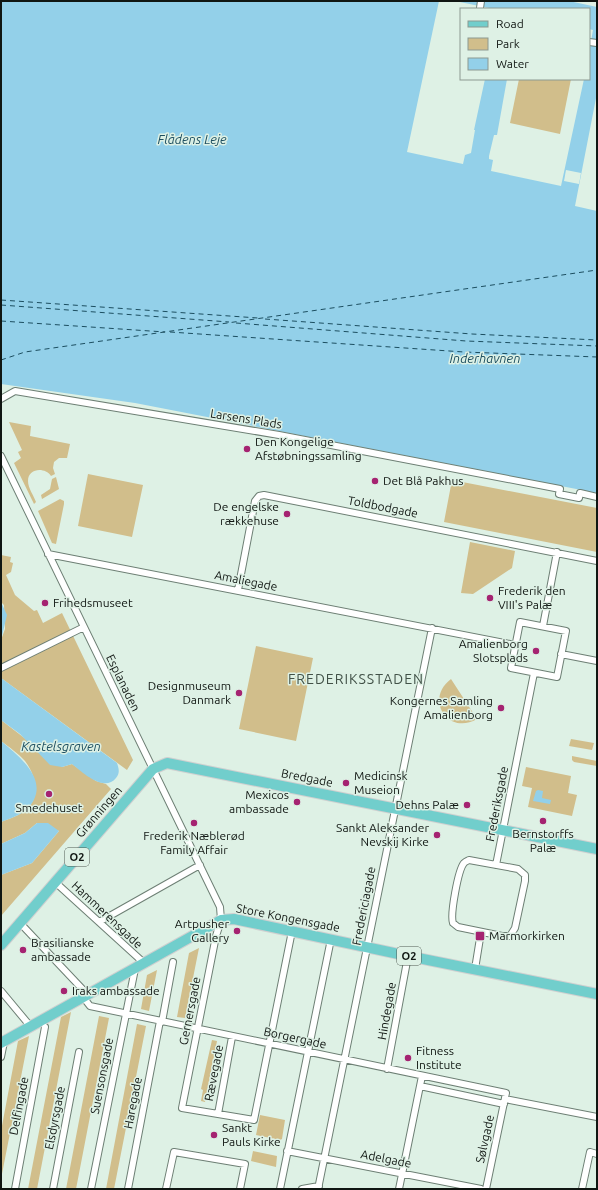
<svg xmlns="http://www.w3.org/2000/svg" width="598" height="1190" font-family="Ubuntu,sans-serif">
<rect width="100%" height="100%" fill="#def1e5"/>
<path fill="#d1be8b" d="M519 79H571L560 134 510 123Z
M9 422 31 426 30 436 70 444 67 458H59L54 462 53 468 55 474 51 476C45 467 28 468 28 481 28 488 34 496 36 502L34 504 14 463 21 458 18 452 22 450Z
M88 474 143 485 132 537 78 526Z
M56 477 59 489 42 499 41 495 50 489 52 479Z
M452 480 597 508V552L444 522Z
M60 499 64 501V504L56 544 52 543 38 511Z
M470 542 515 551 512 568 473 594 461 593Z
M1 555 11 557 10 562 13 563 11 572 6 575 15 595 34 611 37 610 43 623 62 613 133 760 127 770 1 678V640L5 629 4 605 1 602Z
M256 646 313 658 296 741 239 729Z
M451 679 477 719C448 736 424 699 451 679Z
M1 720 62 767 72 764 96 781 106 784 111 789 1 916V875L32 863 59 831 37 823 25 833 1 844V822C9 819 20 815 26 810 41 796 36 776 25 761 19 754 9 747 1 741Z
M571 739 594 743 592 750 569 746Z
M572 756 597 761V766L574 762 572 760Z
M526 767 571 776 568 793 577 795 572 816 528 807 532 788 522 786Z
M199 948 185 1018 177 1017 189 953Z
M157 970 149 1011 141 1009 147 975Z
M71 1012 37 1189H28L61 1017Z
M99 1016 109 1018 76 1189H66Z
M137 1024 146 1026 114 1189H106Z
M29 1036 1 1179V1131L18 1041Z
M212 1040 217 1041 205 1102 201 1101 203 1090 201 1089Z
M260 1115 285 1120 282 1139 280 1140 256 1135Z
M253 1151 277 1156 276 1167 251 1161Z"/>
<path fill="#93d0e9" d="M8 1H439L407 152 463 164 465 155 471 153 475 130H474L485 79H507L497 135H494L489 156V159L493 160 491 171 561 186 584 79H589V53L593 30 589 29V9H494L455 1H569L597 7V93L575 206 597 211V493L135 403 1 384V2Z
M1 602 7 615 1 640Z
M1 678 117 763C119 769 120 773 116 778 104 793 82 772 72 764L62 767 50 765 20 734 1 720Z
M1 741C20 757 54 783 26 810 20 815 9 819 1 822Z
M538 790 543 791 542 798 551 800 550 804 533 801 536 791Z
M37 823H48L59 831 32 863 1 875V844L25 833Z"/>
<path fill="#def1e5" d="M566 170 581 173 579 184 564 181Z"/>
<g fill="none" stroke-linecap="round" stroke-linejoin="round">
<path stroke="#1c4e60" stroke-width="1" stroke-dasharray="5 4" stroke-linecap="butt" d="M1 300 258 318
M1 305 229 322
M265 319 472 334 597 340
M1 321 165 332
M236 323 466 341 597 346
M170 332 464 352 597 357
M1 360 25 352 597 270"/>
<g stroke="#6d7f74" stroke-width="8">
<path id="street" d="M480 8 481 1
M589 42 597 43
M1 399 15 391 279 435 560 489 559 494 579 498 580 493 597 497
M1 456 220 907 221 920 216 936 182 1108 254 1120 292 931
M48 554 515 645
M238 590 255 501 259 496 264 495 597 561
M520 622 566 631 557 677 511 668Z
M543 626 557 552
M561 654 597 661
M1 668 84 627
M469 860 518 869 525 875V881L515 928 510 936H502L458 927 453 923C450 915 458 870 464 863 466 861 467 861 469 860Z
M496 865 534 673
M55 882 144 963
M99 922 200 865
M20 923 88 995
M475 969 481 932
M1 991 31 1027
M83 997 90 1006 506 1093 486 1189
M162 1022 173 962
M1 1057 4 1042
M387 1069 408 956
M420 1086 504 1104
M505 1099 597 1117
M218 1114 232 1037
M287 1151 481 1189
M15 1189 45 1027
M53 1189 79 1052
M91 1189 135 969
M128 1189 160 1021
M166 1189 174 1152 245 1164 240 1189
M280 1189 331 939
M302 1189 319 1186
M318 1189 432 628
M399 1189 422 1076
M582 1189 590 1152 597 1154"/>
</g>
<g stroke="#cfd0d0" stroke-width="12">
<path id="primary" d="M1 945 153 769 167 763 597 849
M1 1043 221 920 234 919 408 956 597 994"/>
</g>
<use href="#street" stroke="#fff" stroke-width="6"/>
<use href="#primary" stroke="#71cecc" stroke-width="10"/>
</g>
<g fill="#a52371" stroke="#def1e5" stroke-width="1.5">
<circle cx="247" cy="449" r="4"/>
<circle cx="375" cy="481" r="4"/>
<circle cx="287" cy="514" r="4"/>
<circle cx="490" cy="598" r="4"/>
<circle cx="45" cy="603" r="4"/>
<circle cx="536" cy="651" r="4"/>
<circle cx="239" cy="693" r="4"/>
<circle cx="501" cy="708" r="4"/>
<circle cx="346" cy="783" r="4"/>
<circle cx="49" cy="794" r="4"/>
<circle cx="297" cy="802" r="4"/>
<circle cx="467" cy="805" r="4"/>
<circle cx="543" cy="821" r="4"/>
<circle cx="194" cy="823" r="4"/>
<circle cx="437" cy="835" r="4"/>
<circle cx="237" cy="931" r="4"/>
<rect x="475" y="931" width="10" height="10" rx="2"/>
<circle cx="23" cy="950" r="4"/>
<circle cx="64" cy="991" r="4"/>
<circle cx="408" cy="1058" r="4"/>
<circle cx="214" cy="1135" r="4"/>
</g>
<g text-anchor="middle" stroke-width="3" stroke-linejoin="round" paint-order="stroke">
<g fill="#def1e5" stroke="#4e5851" stroke-width="1">
<rect x="65" y="848" width="24" height="18" rx="3"/>
<rect x="397" y="947" width="24" height="18" rx="3"/>
</g>
<g font-size="11" font-weight="bold" fill="#101612">
<text x="77" y="861">O2</text>
<text x="409" y="960">O2</text>
</g>
<g font-size="12" fill="#101612" stroke="#def1e5">
<text transform="translate(246 419) rotate(9)" y="4">Larsens Plads</text>
<text transform="translate(383 507) rotate(11)" y="4">Toldbodgade</text>
<text transform="translate(246 581) rotate(11)" y="4">Amaliegade</text>
<text transform="translate(123 683) rotate(64)" y="4">Esplanaden</text>
<text transform="translate(307 778) rotate(11)" y="4">Bredgade</text>
<text transform="translate(497 804) rotate(-79)" y="4">Frederiksgade</text>
<text transform="translate(99 812) rotate(-49)" y="4">Grønningen</text>
<text transform="translate(364 906) rotate(-79)" y="4">Fredericiagade</text>
<text transform="translate(107 915) rotate(43)" y="4">Hammerensgade</text>
<text transform="translate(288 918) rotate(11)" y="4">Store Kongensgade</text>
<text transform="translate(190 1011) rotate(-79)" y="4">Gernersgade</text>
<text transform="translate(387 1011) rotate(-80)" y="4">Hindegade</text>
<text transform="translate(295 1038) rotate(12)" y="4">Borgergade</text>
<text transform="translate(214 1073) rotate(-79)" y="4">Rævegade</text>
<text transform="translate(102 1076) rotate(-79)" y="4">Suensonsgade</text>
<text transform="translate(133 1103) rotate(-79)" y="4">Haregade</text>
<text transform="translate(19 1106) rotate(-79)" y="4">Delfingade</text>
<text transform="translate(55 1118) rotate(-79)" y="4">Elsdyrsgade</text>
<text transform="translate(485 1139) rotate(-78)" y="4">Sølvgade</text>
<text transform="translate(386 1159) rotate(11)" y="4">Adelgade</text>
</g>
<g font-size="12" fill="#101612" stroke="#def1e5" text-anchor="start">
<text x="255" y="446">Den Kongelige<tspan x="255" dy="14">Afstøbningssamling</tspan></text>
<text x="383" y="485">Det Blå Pakhus</text>
<text x="279" y="511" text-anchor="end">De engelske<tspan x="279" dy="14">rækkehuse</tspan></text>
<text x="498" y="595">Frederik den<tspan x="498" dy="14">VIII's Palæ</tspan></text>
<text x="53" y="607">Frihedsmuseet</text>
<text x="528" y="648" text-anchor="end">Amalienborg<tspan x="528" dy="14">Slotsplads</tspan></text>
<text x="231" y="690" text-anchor="end">Designmuseum<tspan x="231" dy="14">Danmark</tspan></text>
<text x="493" y="705" text-anchor="end">Kongernes Samling<tspan x="493" dy="14">Amalienborg</tspan></text>
<text x="354" y="780">Medicinsk<tspan x="354" dy="14">Museion</tspan></text>
<text x="289" y="799" text-anchor="end">Mexicos<tspan x="289" dy="14">ambassade</tspan></text>
<text x="459" y="809" text-anchor="end">Dehns Palæ</text>
<text x="49" y="812" text-anchor="middle">Smedehuset</text>
<text x="429" y="832" text-anchor="end">Sankt Aleksander<tspan x="429" dy="14">Nevskij Kirke</tspan></text>
<text x="543" y="838" text-anchor="middle">Bernstorffs<tspan x="543" dy="14">Palæ</tspan></text>
<text x="194" y="840" text-anchor="middle">Frederik Næblerød<tspan x="194" dy="14">Family Affair</tspan></text>
<text x="229" y="928" text-anchor="end">Artpusher<tspan x="229" dy="14">Gallery</tspan></text>
<text x="489" y="940">Marmorkirken</text>
<text x="31" y="947">Brasilianske<tspan x="31" dy="14">ambassade</tspan></text>
<text x="72" y="995">Iraks ambassade</text>
<text x="416" y="1055">Fitness<tspan x="416" dy="14">Institute</tspan></text>
<text x="222" y="1132">Sankt<tspan x="222" dy="14">Pauls Kirke</tspan></text>
</g>
<g font-size="13" font-style="italic" fill="#1c4e60" stroke="#def1e5">
<text x="192" y="144">Flådens Leje</text>
<text x="485" y="363">Inderhavnen</text>
<text x="61" y="751">Kastelsgraven</text>
</g>
<g font-size="14" letter-spacing="1" fill="#415147" stroke="#def1e5">
<text x="356" y="684">FREDERIKSSTADEN</text>
</g>
</g>
<rect width="598" height="1190" fill="none" stroke="#101612" stroke-width="4"/>
<rect x="460" y="8" width="130" height="72" fill="#def1e5" stroke="#8c9991"/>
<rect x="468" y="21" width="20" height="6" fill="#71cecc" stroke="#8c9991"/>
<text x="496" y="28" font-size="12" fill="#101612">Road</text>
<rect x="468" y="38" width="20" height="12" fill="#d1be8b" stroke="#8c9991"/>
<text x="496" y="48" font-size="12" fill="#101612">Park</text>
<rect x="468" y="58" width="20" height="12" fill="#93d0e9" stroke="#8c9991"/>
<text x="496" y="68" font-size="12" fill="#101612">Water</text>
</svg>
